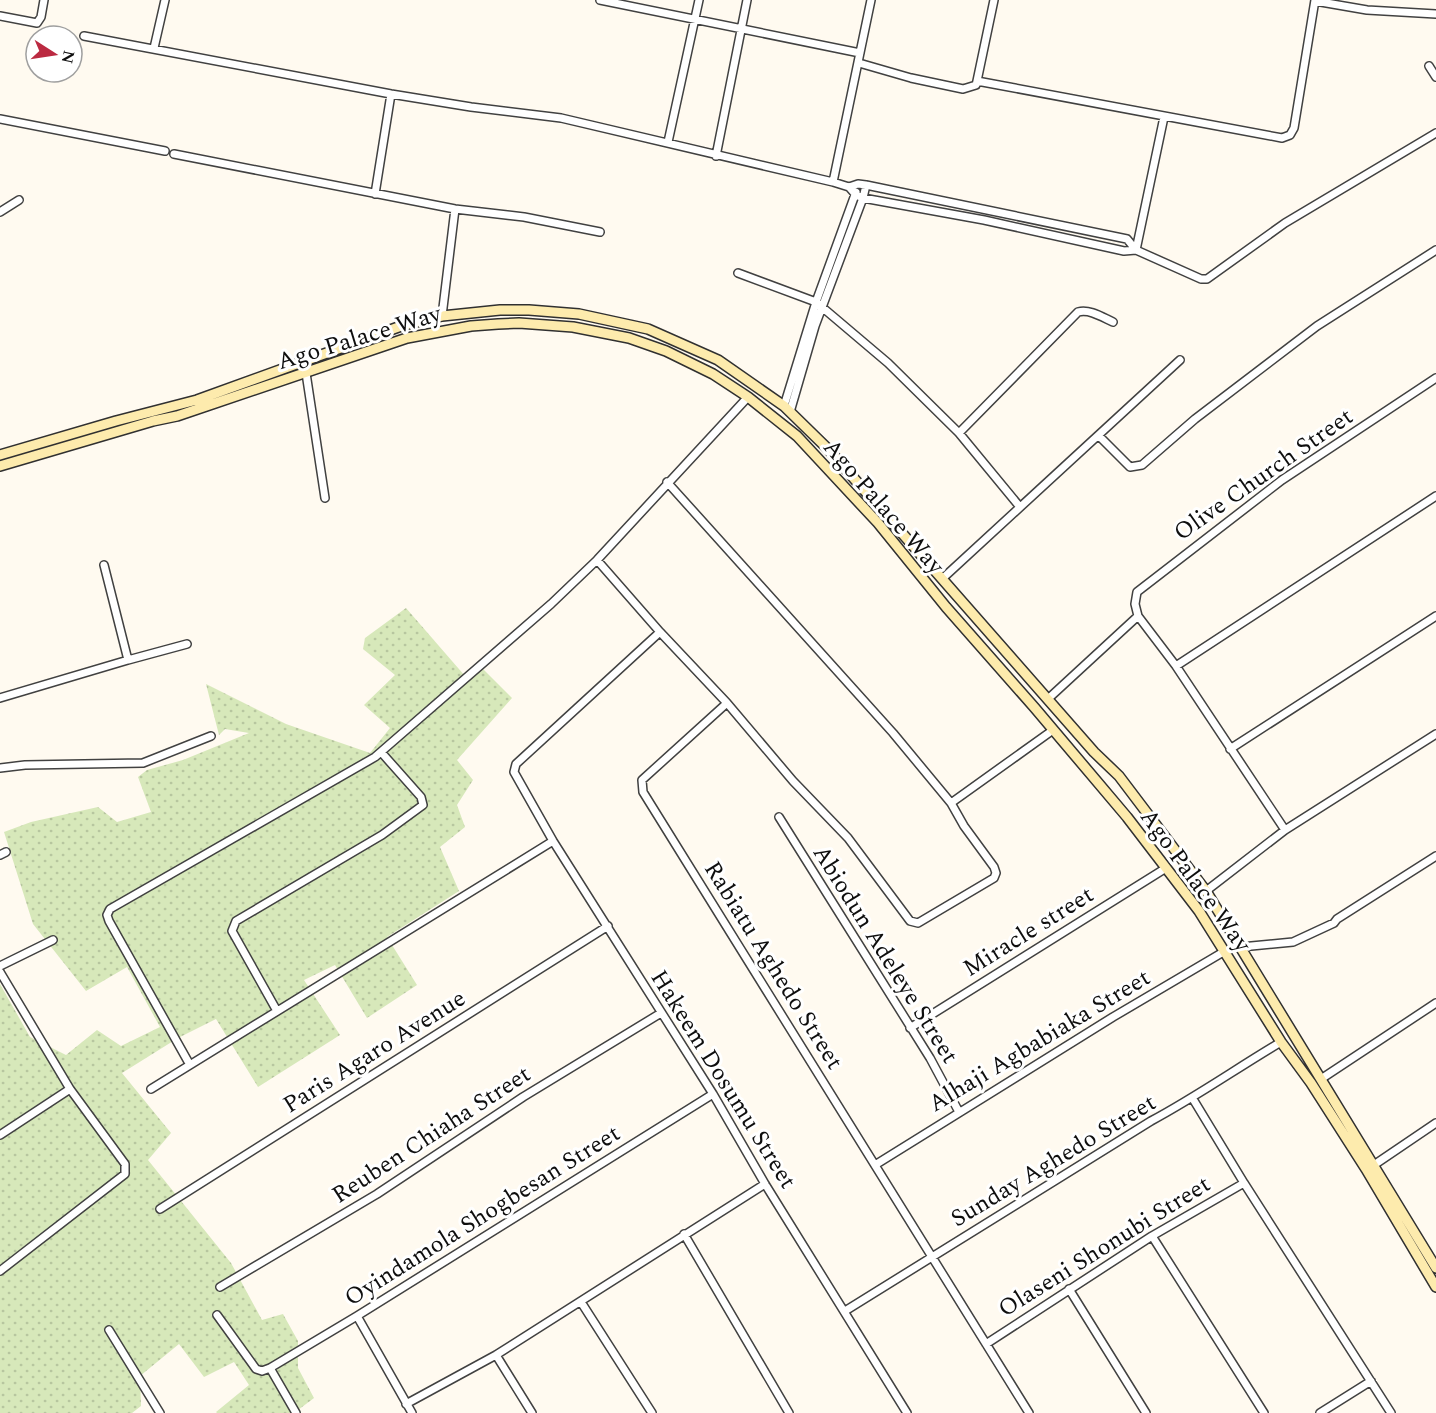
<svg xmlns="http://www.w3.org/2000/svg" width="1436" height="1413" font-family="Spectral,serif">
<defs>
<pattern id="green-dots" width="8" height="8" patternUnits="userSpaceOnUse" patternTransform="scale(1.5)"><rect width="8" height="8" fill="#d7e8ba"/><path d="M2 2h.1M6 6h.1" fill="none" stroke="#b7c69f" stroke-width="1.8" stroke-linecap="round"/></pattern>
</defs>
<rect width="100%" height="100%" fill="#fffaf0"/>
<path fill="url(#green-dots)" d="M406 608 465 676 482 668 512 698 457 760 473 780 457 805 465 827 440 847 459 891 387 937 417 985 367 1018 335 965 304 980 340 1035 258 1087 216 1019 178 1038 122 1073 171 1133 148 1160 231 1263 262 1320 283 1314 298 1341V1368L314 1398 294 1413H217L216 1412 249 1385 234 1362 204 1377 179 1344 140 1376 141 1406 132 1413H0V984L30 1037 66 1055 97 1030 121 1046 160 1027 127 967 86 991 33 924 4 832 31 822 98 807 117 822 151 812 138 777 147 770 183 760 249 733 225 729 219 735 206 684 286 724 370 753 390 728 364 705 395 675 363 649 365 638Z"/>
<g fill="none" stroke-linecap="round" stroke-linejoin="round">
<g stroke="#414141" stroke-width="10">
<path id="street" d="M600 0 860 53
M871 0 833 182 849 187 856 195 863 198 984 220 1124 251 1136 250
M1315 1 1367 10 1436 14
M0 16 37 23 41 17 44 0
M84 36 391 94 471 107 561 118 833 182
M154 48 165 0
M859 63 911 78 963 89 976 85 977 81 1282 138 1290 135 1294 128 1315 0
M1429 66 1436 77
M977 81 994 0
M0 119 165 151
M668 142 699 0
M174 154 455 209 524 217 600 232
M716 156 747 0
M849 187 858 184 866 185 1127 239 1136 250 1201 279H1207L1285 223 1436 133
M375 194 391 94
M0 212 19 200
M1136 250 1164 117
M738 273 816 302 888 363 959 433 1020 507
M442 316 455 209
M306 373 325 498
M784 406 816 302 856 192
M790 412 815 326 863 198 866 185
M959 433 1078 312C1090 309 1102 317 1113 322
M1099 436 1130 467 1142 465 1195 419 1317 326 1436 250
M597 560 660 632 727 703 793 781 848 838 910 921 918 923 994 878 996 873 994 867 964 826 951 803 893 733 667 482
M104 565 128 660 187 644
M942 579 1180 360
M660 632 516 764 514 772 553 841 713 1094 765 1184 907 1413
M1176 666 1436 496
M0 698 128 660
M1049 698 1138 616
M727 703 642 780 643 792C772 999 899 1207 1029 1413
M1230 749 1436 616
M0 768 25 765 143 763 211 736
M951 803 1053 730
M779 817 930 1058 959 1112
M1285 830 1176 666 1138 616 1135 604 1137 592 1282 480 1436 378
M0 855 6 852
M1206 891 1285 830 1436 734
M1241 947 1293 942 1334 923 1337 919 1436 856
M0 966 53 940
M0 972 70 1089 125 1164V1174L0 1271
M277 1011 232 931 236 921 382 835 423 805 421 797 381 752
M910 1028 1166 868
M190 1065 109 921 107 915 110 909 375 757 551 604 597 560 748 397
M1321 1079 1436 1003
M151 1089 553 841
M1193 1099 1244 1183 1391 1413
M0 1135 70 1089
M875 1165 1113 1017 1225 951
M1371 1167 1436 1123
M160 1209 608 926
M684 1234 789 1413
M1152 1236 1264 1413
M220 1287 377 1194 523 1097 661 1013
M1069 1289 1146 1413
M581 1302 652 1413
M845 1311 1151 1121C1196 1097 1237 1068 1281 1042
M217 1315 256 1369 262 1371 270 1368 357 1316 713 1094
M357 1316 412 1413
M109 1330 160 1413
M986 1344 1152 1236 1244 1183
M496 1355 532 1413
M270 1368 296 1413
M406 1404 496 1355 765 1184
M1320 1413 1371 1381"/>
</g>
<g stroke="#303030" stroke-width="12">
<path id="secondary" d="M0 455 116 421 197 400 404 325 442 316 500 310H529L579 314 648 329 718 360 784 406 829 450 1094 752 1119 776 1206 891 1436 1268
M0 466 153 421 177 416 407 338 471 326 498 324 519 323 573 327 629 338 666 351 713 374 748 397 797 436 878 523 946 607 1034 707 1127 817 1199 911 1281 1042 1311 1083 1366 1169 1436 1287"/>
</g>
<use href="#street" stroke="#fff" stroke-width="7"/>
<use href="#secondary" stroke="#fdebad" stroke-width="9"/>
</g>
<g text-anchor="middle" stroke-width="6" stroke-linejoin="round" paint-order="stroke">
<g font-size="24" fill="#0e0e0e" stroke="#fff">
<text transform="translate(359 337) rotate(-17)" y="8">Ago Palace Way</text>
<text transform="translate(1263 474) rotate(-35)" y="8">Olive Church Street</text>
<text transform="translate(884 506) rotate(49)" y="8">Ago Palace Way</text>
<text transform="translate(1196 880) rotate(54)" y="8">Ago Palace Way</text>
<text transform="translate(1028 931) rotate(-32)" y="8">Miracle street</text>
<text transform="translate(886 954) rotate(58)" y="8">Abiodun Adeleye Street</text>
<text transform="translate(774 965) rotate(58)" y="8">Rabiatu Aghedo Street</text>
<text transform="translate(1039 1040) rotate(-31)" y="8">Alhaji Agbabiaka Street</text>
<text transform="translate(374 1051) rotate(-32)" y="8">Paris Agaro Avenue</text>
<text transform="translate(724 1079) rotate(58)" y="8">Hakeem Dosumu Street</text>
<text transform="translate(431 1134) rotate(-33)" y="8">Reuben Chiaha Street</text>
<text transform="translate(1053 1160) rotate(-31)" y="8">Sunday Aghedo Street</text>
<text transform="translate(482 1215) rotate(-32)" y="8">Oyindamola Shogbesan Street</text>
<text transform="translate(1104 1246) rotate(-32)" y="8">Olaseni Shonubi Street</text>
</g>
</g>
<g transform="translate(54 54) rotate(102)"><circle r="28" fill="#ffffff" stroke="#9f9f9f" stroke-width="1.5"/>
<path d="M0-4.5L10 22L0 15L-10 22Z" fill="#bb2a41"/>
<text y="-9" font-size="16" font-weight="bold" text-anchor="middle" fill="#0e0e0e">N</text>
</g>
</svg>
